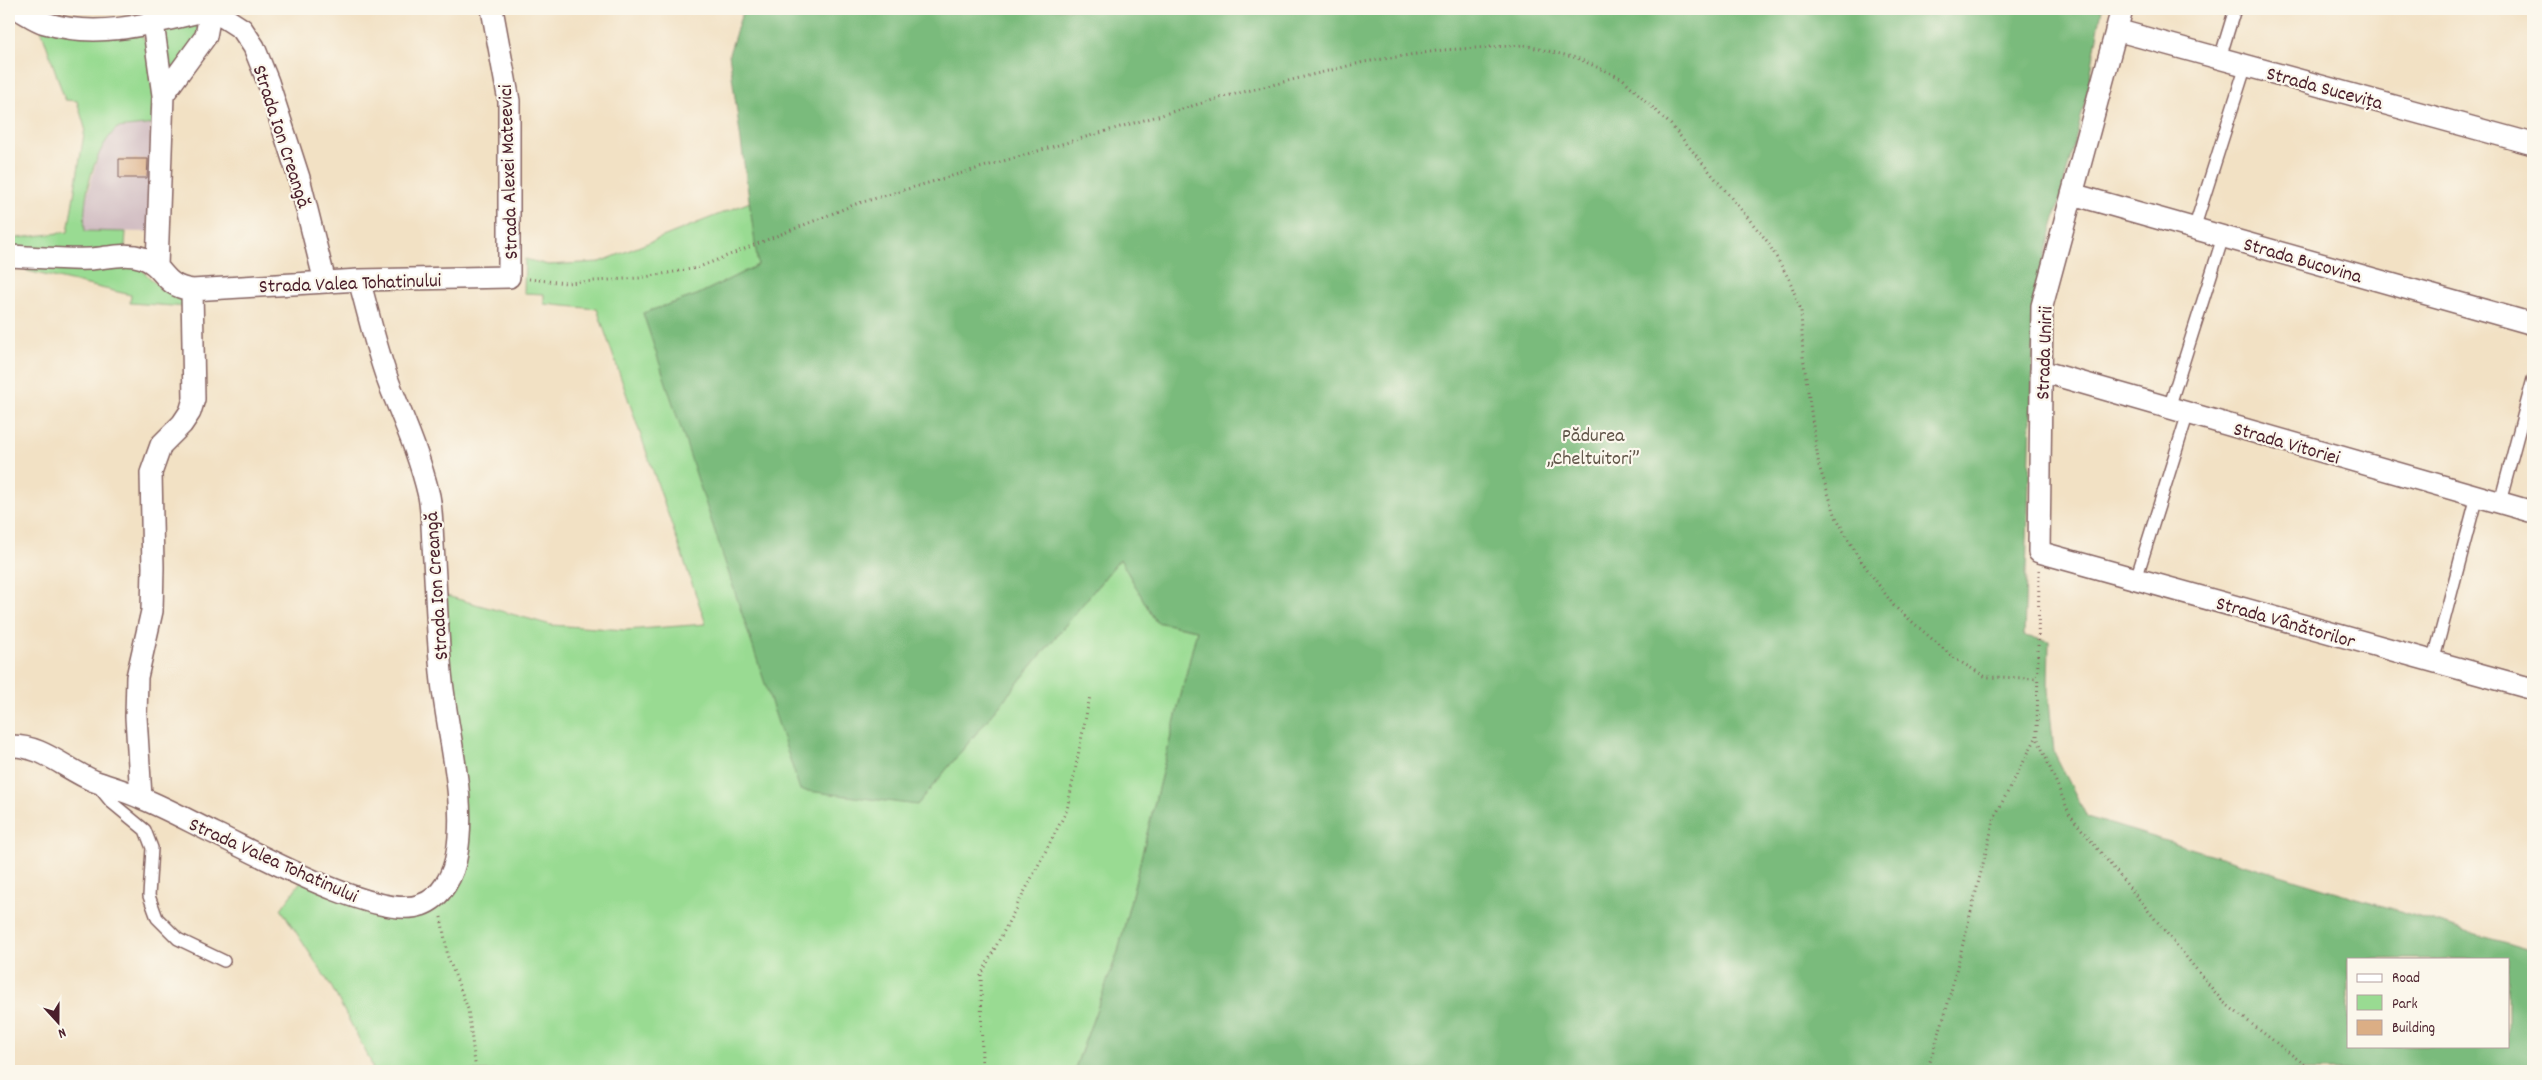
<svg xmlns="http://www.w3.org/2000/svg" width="2542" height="1080" font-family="Dekko,sans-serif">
<rect width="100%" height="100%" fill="#fbf7ec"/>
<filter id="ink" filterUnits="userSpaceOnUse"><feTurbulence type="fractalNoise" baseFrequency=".02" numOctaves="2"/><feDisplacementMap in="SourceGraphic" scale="10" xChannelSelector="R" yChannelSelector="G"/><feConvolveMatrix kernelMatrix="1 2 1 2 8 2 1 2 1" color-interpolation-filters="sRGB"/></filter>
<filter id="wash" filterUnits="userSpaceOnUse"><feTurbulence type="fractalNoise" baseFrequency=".0096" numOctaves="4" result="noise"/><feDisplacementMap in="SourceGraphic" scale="20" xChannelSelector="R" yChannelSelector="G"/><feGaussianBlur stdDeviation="1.12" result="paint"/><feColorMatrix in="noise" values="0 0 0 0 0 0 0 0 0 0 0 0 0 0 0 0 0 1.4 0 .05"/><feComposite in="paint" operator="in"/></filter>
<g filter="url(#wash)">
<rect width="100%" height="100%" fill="#f2e1c4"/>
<path fill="#d2bec3" d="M151 125 149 232 85 231 83 211 99 152 108 137 117 128Z"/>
<path fill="#99db92" stroke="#727d5e" d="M198 22 199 38 167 77 159 29Z
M41 29 139 33C157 48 154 101 155 124L117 128C93 151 82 198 85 231L126 232 125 247 85 254 9 251V239L68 232 85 128 77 101 65 100Z
M750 202 758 265 697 295 643 313 670 392 917 805 1120 559 1156 622 1197 630 1118 952 1074 1071H373L370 1060 331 986 281 909 301 881 392 915 454 885 443 595 551 625 626 630 706 624 597 309 544 304V294L524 293 525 259 548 265 600 262Z
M26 266H138L161 289 185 299 187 307 130 303 131 295 27 271Z"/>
<path fill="#7abb7c" stroke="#626d54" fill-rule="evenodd" d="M746 9H2102L2087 94 2035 295 2024 636 2049 641 2048 690 2054 752 2087 817 2533 951V1071H1074L1118 952 1197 630 1156 622 1120 559 917 805 800 790 643 313 697 295 758 265 729 54 742 13ZM2348 959H2508V1046H2348Z"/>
<g id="blocks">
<path fill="#dbae85" d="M119 159H148L147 178H119Z"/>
</g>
</g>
<g filter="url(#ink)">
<use href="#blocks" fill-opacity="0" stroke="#856361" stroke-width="1"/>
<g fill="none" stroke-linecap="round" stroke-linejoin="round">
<g stroke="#856361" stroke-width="14">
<path id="service" d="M2220 58 2235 9
M2194 229 2246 65
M2169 408 2223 237
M2500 502 2533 379
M2136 579 2188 413
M2433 662 2477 496
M97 785 111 802 145 830 152 848 149 896 157 918 178 939 224 961"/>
</g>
<g stroke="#856361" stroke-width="24">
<path id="minor" d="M18 9C26 13 35 20 45 23 101 40 156 22 211 9
M211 9 242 29 254 47 268 82 299 178 325 282
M2122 9 2042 306 2039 552 2533 689
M153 23 163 95 157 266
M2116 30 2533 144
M163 95 206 36 211 9
M2072 194 2533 324
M9 256C35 257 63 260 90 259 108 258 124 252 143 258 166 267 162 286 192 290L359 280 509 277V101L492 9
M2041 371 2533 512
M9 746C41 744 65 769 94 781 110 787 126 791 141 798 166 808 191 822 216 834 258 854 379 921 421 905 442 898 454 874 457 853 467 794 446 731 441 672 437 630 436 587 433 545 432 529 432 512 429 496 420 457 405 423 390 386 377 353 369 315 359 280
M141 797 136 717 137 677 152 611 153 567 151 473 161 445 182 424 190 412 194 399 192 290"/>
</g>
<path stroke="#856361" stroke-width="3" stroke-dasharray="1 4" stroke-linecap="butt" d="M529 279 566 283 639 278 697 268 856 204 1223 97 1364 62 1443 50 1523 45 1577 58 1623 79 1671 125 1767 241 1789 279 1801 310 1803 357 1819 466 1836 517 1857 555 1894 606 1954 658 1986 677 2037 678
M2039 570 2037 737 2070 815 2223 1002 2313 1071
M441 917 448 957 468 1009 476 1071
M982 1071 981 975 1067 810 1090 696
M1927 1071 1946 1011 1995 816 2036 738"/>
<use href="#service" stroke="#fff" stroke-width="11"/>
<use href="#minor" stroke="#fff" stroke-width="21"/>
</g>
</g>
<g text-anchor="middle" stroke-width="4.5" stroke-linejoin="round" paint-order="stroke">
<g font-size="20" fill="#4a1f2b" stroke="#fbf7ec">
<text transform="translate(2325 87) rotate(15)" y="7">Strada Sucevița</text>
<text transform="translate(283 136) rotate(72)" y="7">Strada Ion Creangă</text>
<text transform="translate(507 172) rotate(-92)" y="7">Strada Alexei Mateevici</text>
<text transform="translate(2303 259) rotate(16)" y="7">Strada Bucovina</text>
<text transform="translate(350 282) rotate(-2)" y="7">Strada Valea Tohatinului</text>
<text transform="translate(2043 353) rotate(-88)" y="7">Strada Unirii</text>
<text transform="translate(2287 442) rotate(16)" y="7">Strada Vitoriei</text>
<text transform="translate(435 586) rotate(-94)" y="7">Strada Ion Creangă</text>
<text transform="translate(2286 621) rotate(16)" y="7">Strada Vânătorilor</text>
<text transform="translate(274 859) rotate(24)" y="7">Strada Valea Tohatinului</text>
</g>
<g font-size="20" fill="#62574a" stroke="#fbf7ec">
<text x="1593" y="441">Pădurea<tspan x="1593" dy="23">„Cheltuitori”</tspan></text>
</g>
</g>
<rect width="2542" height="1080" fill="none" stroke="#fbf7ec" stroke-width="30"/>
<rect x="2347" y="958" width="162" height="90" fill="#fbf7ec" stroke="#b4a19f"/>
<rect x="2357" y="974" width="25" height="8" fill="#ffffff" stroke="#b4a19f"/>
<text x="2392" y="982" font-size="15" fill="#4a1f2b">Road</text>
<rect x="2357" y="995" width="25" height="15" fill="#99db92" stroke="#b4a19f"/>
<text x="2392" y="1008" font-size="15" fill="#4a1f2b">Park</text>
<rect x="2357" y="1020" width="25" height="15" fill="#dbae85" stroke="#b4a19f"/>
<text x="2392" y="1032" font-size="15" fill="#4a1f2b">Building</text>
<g transform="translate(58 1022) rotate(159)" stroke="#fbf7ec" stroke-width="4" paint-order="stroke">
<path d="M0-4L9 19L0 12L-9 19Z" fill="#4a1f2b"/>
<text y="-8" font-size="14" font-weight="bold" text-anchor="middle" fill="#4a1f2b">N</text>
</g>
</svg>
